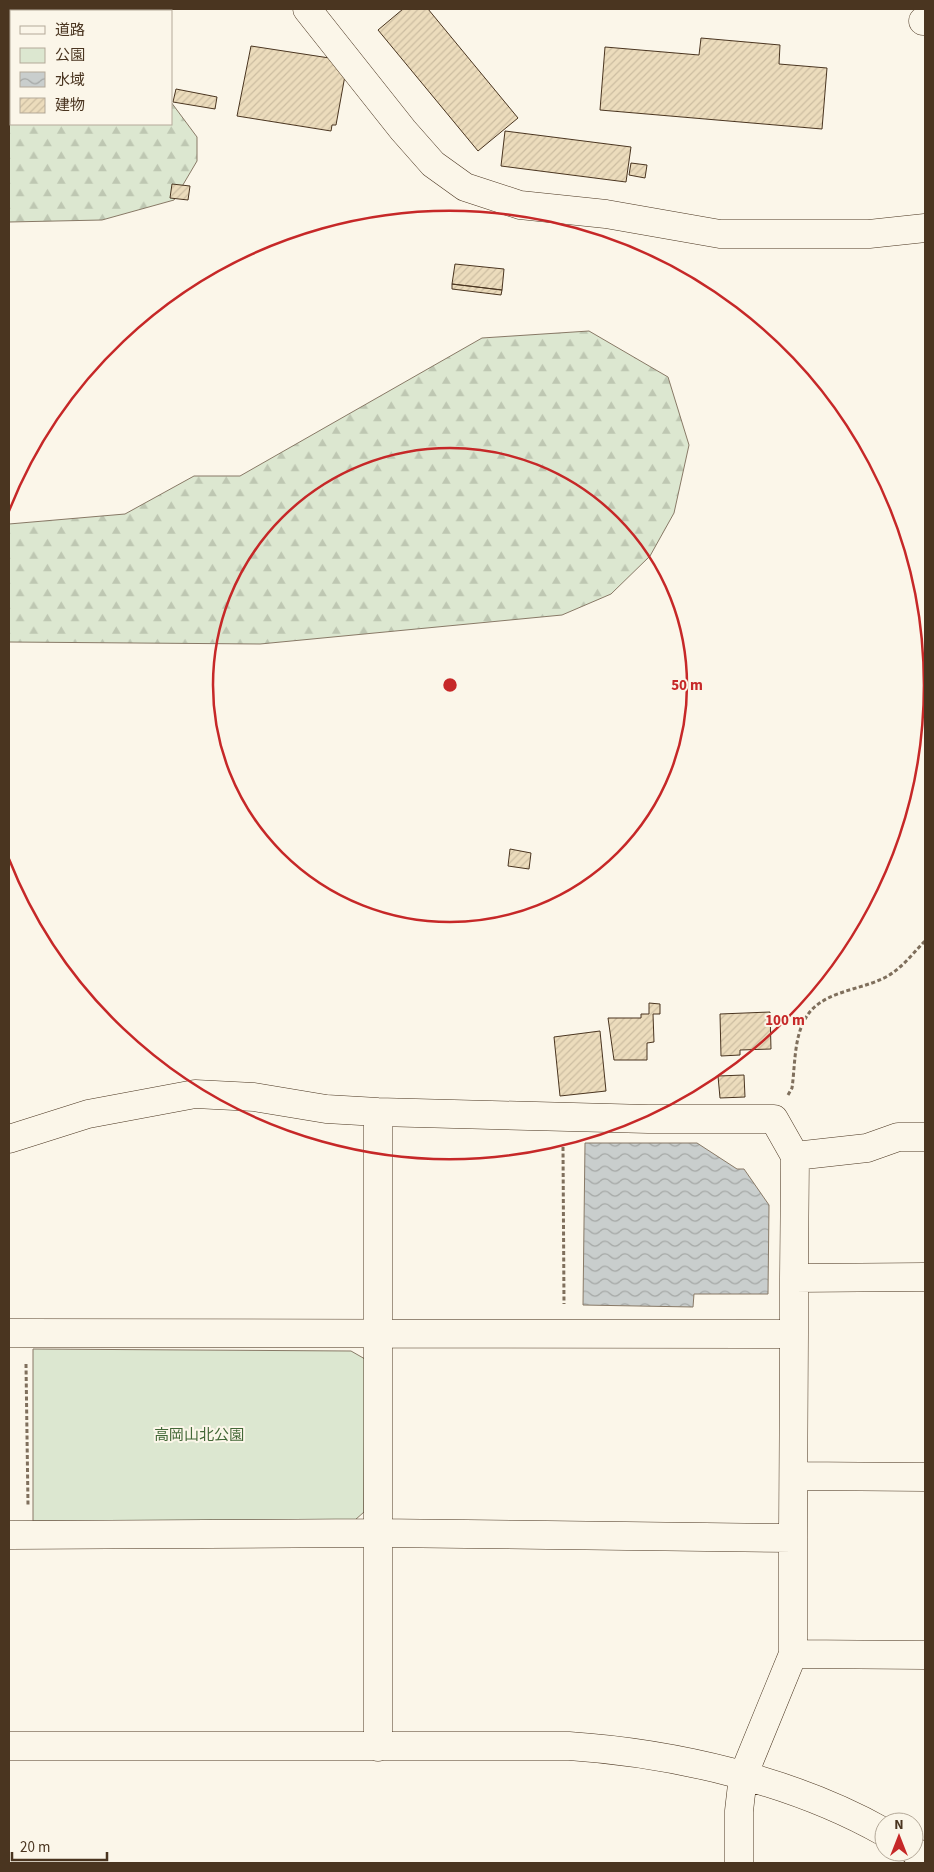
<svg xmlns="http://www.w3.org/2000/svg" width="934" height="1872" font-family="'Source Sans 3','Noto Sans JP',sans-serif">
<defs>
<pattern id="forest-firs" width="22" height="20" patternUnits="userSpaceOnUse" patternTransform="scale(1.25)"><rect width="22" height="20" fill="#dce7d0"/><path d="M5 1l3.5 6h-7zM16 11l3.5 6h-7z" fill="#bec7b2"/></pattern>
<pattern id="water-waves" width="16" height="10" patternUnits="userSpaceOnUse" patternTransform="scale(1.25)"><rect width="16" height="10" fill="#c9cecd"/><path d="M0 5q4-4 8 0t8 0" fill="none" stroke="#a5a8a6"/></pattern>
<pattern id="building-hatch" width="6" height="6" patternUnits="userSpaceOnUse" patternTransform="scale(1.25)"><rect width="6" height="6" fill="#ecdcbc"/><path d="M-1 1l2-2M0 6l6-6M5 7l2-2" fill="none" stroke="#ccbda1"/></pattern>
</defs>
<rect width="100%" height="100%" fill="#fbf6e9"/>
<path fill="#dce7d0" stroke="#887966" d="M33 1349 351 1351 365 1359 364 1512 355 1520 33 1521Z"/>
<path fill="url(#forest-firs)" stroke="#887966" d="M9 80H11V124H171V102L197 137V161L174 200 102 220 9 222Z
M589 331 668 377 689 445 674 513 650 556 611 594 562 615 260 644 9 642V524L125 514 194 476H240L482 338Z"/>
<path fill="url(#water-waves)" stroke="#887966" d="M585 1143H697L737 1169H744L769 1205 768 1294H694L693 1307 583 1305Z"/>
<path fill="url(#building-hatch)" stroke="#4a3520" d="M403 9H428L518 118 478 151 378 30Z
M701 38 780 45 779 64 827 68 822 129 600 110 605 47 699 55Z
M251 46 336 59 346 70 336 125H332L331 131 237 116Z
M176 89 217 97 215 109 173 102Z
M505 131 631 147 626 182 501 166Z
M631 163 647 165 645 178 629 175Z
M172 184 190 186 188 200 170 198Z
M455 264 504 269 502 290 452 284Z
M452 284 502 290 501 295 452 289Z
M510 849 531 853 529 869 508 866Z
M649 1003 660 1004V1014H653L654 1042 647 1043V1060H614L608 1018H641V1014H649Z
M770 1012 771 1049 740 1050V1055L721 1056 720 1014Z
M600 1031 606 1091 560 1096 554 1037Z
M744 1075 745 1097 720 1098 718 1076Z"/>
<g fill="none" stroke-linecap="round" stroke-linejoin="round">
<g stroke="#4a3520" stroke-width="29">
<path id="minor" d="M307 9 403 130 433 164 465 187 520 205 606 214 720 234H869L925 228
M923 21H925
M378 1112V1747
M9 1139 88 1114 195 1094 254 1097 326 1109 378 1112 648 1119H774L795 1156 794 1278
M795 1156 867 1148 898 1137H925
M9 1333 794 1334 793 1538
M794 1334V1278L925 1277
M795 1476 925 1477
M9 1535 377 1533 793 1538V1654L743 1776 739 1811V1863
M793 1654 925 1655
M9 1746H569C673 1753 792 1780 884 1832
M914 1851 925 1858"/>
</g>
<path stroke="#7f6f5c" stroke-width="3" stroke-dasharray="4 2.5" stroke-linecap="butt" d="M788 1095 792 1088C795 1067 794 1040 804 1021 818 992 856 991 882 979 900 971 912 954 925 941
M563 1147 564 1304
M26 1364 28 1505"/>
<use href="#minor" stroke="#fbf6e9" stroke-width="28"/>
</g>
<g fill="none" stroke="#c62828" stroke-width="2.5">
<circle cx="450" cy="685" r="237"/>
<path d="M9 511A474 474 0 1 1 9 859"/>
</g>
<g text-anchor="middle" stroke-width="4" stroke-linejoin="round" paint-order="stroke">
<g font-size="15" fill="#436837" stroke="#fbf6e9">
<text x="199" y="1440">高岡山北公園</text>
</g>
</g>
<circle cx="450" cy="685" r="8" fill="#c62828" stroke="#fbf6e9" stroke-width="2.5"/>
<g font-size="15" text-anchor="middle" font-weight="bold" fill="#c62828" stroke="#fbf6e9" stroke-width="4" stroke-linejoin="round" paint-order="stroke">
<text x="687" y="690">50 m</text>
<text x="785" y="1025">100 m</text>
</g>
<rect width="934" height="1872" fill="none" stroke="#4a3520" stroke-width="20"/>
<rect x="10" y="10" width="162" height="115" fill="#fbf6e9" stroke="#b4a999"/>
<rect x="20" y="26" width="25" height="8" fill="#fbf6e9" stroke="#b4a999"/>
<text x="55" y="35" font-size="15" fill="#4a3520">道路</text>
<rect x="20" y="48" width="25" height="15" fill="#dce7d0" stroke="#b4a999"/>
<text x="55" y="60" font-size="15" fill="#4a3520">公園</text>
<rect x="20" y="72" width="25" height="15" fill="url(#water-waves)" stroke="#b4a999"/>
<text x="55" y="85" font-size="15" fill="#4a3520">水域</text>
<rect x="20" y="98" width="25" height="15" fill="url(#building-hatch)" stroke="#b4a999"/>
<text x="55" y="110" font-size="15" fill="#4a3520">建物</text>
<g transform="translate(899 1837)"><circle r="24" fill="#fbf6e9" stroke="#b4a999"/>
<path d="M0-4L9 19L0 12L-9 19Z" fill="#c62828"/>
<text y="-8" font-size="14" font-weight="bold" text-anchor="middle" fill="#4a3520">N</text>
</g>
<path d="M12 1852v8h95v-8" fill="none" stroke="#4a3520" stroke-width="2.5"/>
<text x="20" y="1852" font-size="15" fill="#4a3520" stroke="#fbf6e9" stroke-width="4" paint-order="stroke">20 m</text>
</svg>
